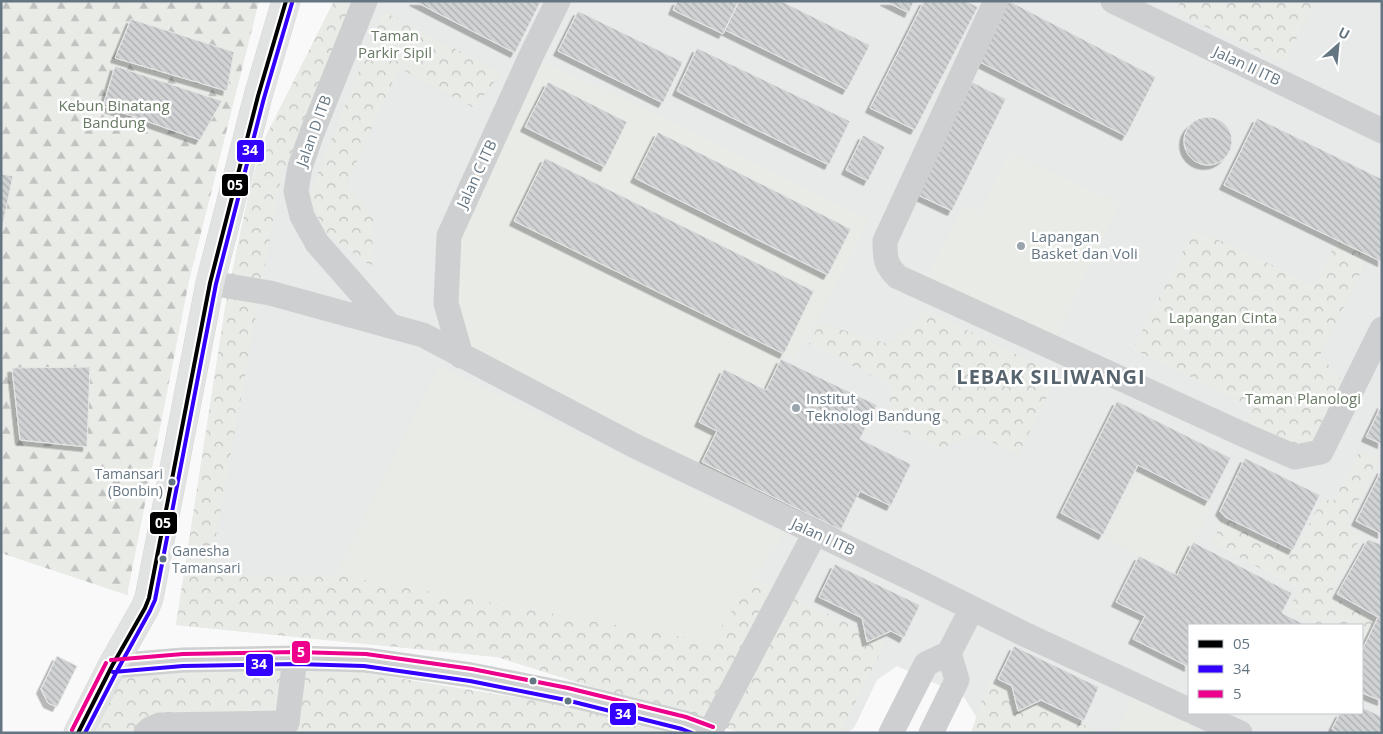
<svg xmlns="http://www.w3.org/2000/svg" width="1383" height="734" font-family="'Open Sans',sans-serif">
<defs>
<pattern id="forest-firs" width="22" height="20" patternUnits="userSpaceOnUse" patternTransform="scale(1.25)"><rect width="22" height="20" fill="#e8ebe6"/><path d="M5 1l3.5 6h-7zM16 11l3.5 6h-7z" fill="#c0c3c0"/></pattern>
<pattern id="park-crowns" width="20" height="18" patternUnits="userSpaceOnUse" patternTransform="scale(1.25)"><rect width="20" height="18" fill="#e8ebe6"/><path d="M2 6a3 3 0 1 1 6 0M12 15a3 3 0 1 1 6 0" fill="none" stroke="#c0c3c0"/></pattern>
<pattern id="building-back-hatch" width="6" height="6" patternUnits="userSpaceOnUse" patternTransform="scale(1.25)"><rect width="6" height="6" fill="#d0d2d3"/><path d="M-1 5l2 2M0 0l6 6M5-1l2 2" fill="none" stroke="#acafb1"/></pattern>
<filter id="shadow"><feDropShadow dx="-4.5" dy="4.5" stdDeviation="0" flood-color="#0004"/></filter>
</defs>
<rect width="100%" height="100%" fill="#f9f9f9"/>
<path fill="#e8e9e9" fill-rule="evenodd" d="M334 1H1382V733H971L977 718 963 696 897 666 877 680 854 728 847 733H741L497 657 176 625 227 296 251 183 265 138ZM1189 625H1362V713H1189Z"/>
<path fill="#e8ebe6" d="M531 56 674 122 870 220 795 361 777 352 782 355 766 390 724 369 699 422 717 431 702 462 841 530 839 544 461 356 449 236Z
M1008 152 1120 203 1054 342 924 280 964 205 981 211Z
M439 366 784 534 711 642 336 575Z
M1140 470 1212 506 1177 575 1105 538Z
M1135 694 1206 733H1115Z"/>
<path fill="url(#forest-firs)" d="M1 1H259L189 281 127 595 1 553Z"/>
<path fill="url(#park-crowns)" d="M334 1H366L282 173 212 558 229 576 336 575 711 642 754 578 886 642 840 733H741L497 657 176 625 227 296 251 183 265 138Z
M1181 1H1316L1284 63 1175 13Z
M383 11 501 73 474 108 399 68 346 185 373 216 372 267 324 232 309 195Z
M1194 229 1256 257 1313 286 1337 241 1369 256 1320 355 1351 391 1321 452 1242 434 1254 408 1133 349Z
M926 310 1058 375 1018 455 976 434 939 449 890 426V385L809 344 820 323 888 344Z
M1360 450 1379 460 1346 524 1362 534 1330 595 1375 619 1362 645V625H1317L1288 610 1299 589 1212 543 1225 517 1294 553 1323 498 1333 502Z
M112 666 360 672 681 724V733H95Z
M989 679 1100 733H971Z"/>
<path fill="url(#building-back-hatch)" stroke="#e8e8e8" filter="url(#shadow)" d="M414 1H541L515 53Z
M677 1H739L723 34 673 10Z
M739 1H781L870 45 847 90 725 30Z
M885 1H914L909 13Z
M924 1H966L978 7 915 130 870 108Z
M1009 1 1156 77 1126 136 978 61Z
M578 11 683 62 663 103 558 51Z
M131 19 234 52 227 91 115 58Z
M697 48 850 121 829 165 677 91Z
M115 66 222 101 200 140 103 106Z
M548 82 627 122 605 167 525 127Z
M972 82 1006 99 952 211 918 195Z
M1184 141a24 24 0 1 1 48 0a24 24 0 1 1-48 0Z
M1257 118 1382 179V262L1224 185Z
M658 132 851 229 828 275 635 178Z
M863 135 885 147 868 181 846 170Z
M545 158 814 291 784 354 514 221Z
M1 174 13 176 2 228H1Z
M781 359 877 405 860 439 911 464 891 506 860 491 841 530 702 462 717 431 699 422 724 369 766 390Z
M90 367 87 447 20 440 12 368Z
M1117 401 1231 458 1209 501 1138 465 1103 535 1061 513Z
M1382 404V444L1366 437Z
M1245 458 1320 495 1293 550 1225 517 1220 511Z
M1382 469V534L1356 521Z
M1368 539 1382 545V701L1362 693V650L1378 617 1337 594Z
M1193 542 1292 593 1282 613 1306 625H1189V667L1133 639 1145 616 1116 602 1139 556 1177 575Z
M835 564 920 605 904 638 891 631 867 642 862 618 819 597Z
M1014 646 1099 687 1084 721 1041 700 1018 711 1012 686 998 679Z
M57 656 77 666 57 707 48 703 41 689Z
M1362 707 1382 717V733H1339L1332 729 1340 713H1362Z"/>
<g fill="none" stroke-linecap="round" stroke-linejoin="round">
<g stroke="#d5d6d7" stroke-width="29">
<path id="major" d="M78 733 112 666 145 608 149 598 210 283 258 96 286 1"/>
</g>
<path stroke="#cecfd0" stroke-width="25" d="M365 1 312 133 300 167 296 191 302 216 317 243 390 326
M996 1 885 241C885 258 885 265 898 277L1242 434 1295 457 1321 452 1382 329
M1113 1 1382 131
M210 283 270 293 423 335 635 446 921 583 1024 634 1189 710
M461 356 446 303 449 236 531 56 558 1
M112 666 183 660 295 658 365 660 471 675 567 694 684 723 711 733
M1196 713 1240 733
M710 732 815 533
M146 733 149 730 160 725 287 723 295 658
M891 733 926 664 949 653 965 622
M931 733 957 680 949 653"/>
<use href="#major" stroke="#e1e2e2" stroke-width="28"/>
<g stroke="#fff" stroke-width="8">
<path id="bus-1" d="M78 733 112 666 145 608 149 598 210 283 258 96 286 1"/>
</g>
<g stroke="#fff" stroke-width="8">
<path id="bus-2" d="M113 672 183 666 295 664 364 666 470 681 566 700 682 729 692 733
M85 733 118 669 150 611 155 600 216 284 264 98 292 3"/>
</g>
<g stroke="#fff" stroke-width="8">
<path id="bus-3" d="M111 660 183 654 295 652 366 654 472 669 568 688 686 717 713 727
M72 730 106 663"/>
</g>
<use href="#bus-1" stroke="#000" stroke-width="4"/>
<use href="#bus-2" stroke="#30f" stroke-width="4"/>
<use href="#bus-3" stroke="#ec008c" stroke-width="4"/>
</g>
<g fill="#99a4ac" stroke="#fff" stroke-width="2">
<circle cx="1021" cy="246" r="5"/>
<circle cx="796" cy="408" r="5"/>
</g>
<g fill="#657683" stroke="#fff" stroke-width="2">
<circle cx="172" cy="482" r="4.5"/>
<circle cx="163" cy="559" r="4.5"/>
<circle cx="533" cy="681" r="4.5"/>
<circle cx="568" cy="701" r="4.5"/>
</g>
<g text-anchor="middle" stroke-width="5" stroke-linejoin="round" paint-order="stroke">
<g font-size="14" fill="#657683" stroke="#fff" text-anchor="end">
<text x="163" y="479">Tamansari<tspan x="163" dy="17">(Bonbin)</tspan></text>
<text x="172" y="556" text-anchor="start">Ganesha<tspan x="172" dy="17">Tamansari</tspan></text>
</g>
<g font-size="15" fill="#687a64" stroke="#fff">
<text x="395" y="41">Taman<tspan x="395" dy="17">Parkir Sipil</tspan></text>
<text x="114" y="111">Kebun Binatang<tspan x="114" dy="17">Bandung</tspan></text>
<text x="1223" y="323">Lapangan Cinta</text>
<text x="1303" y="404">Taman Planologi</text>
</g>
<g font-size="15" fill="#657683" stroke="#fff">
<text transform="translate(1247 66) rotate(25)" y="5">Jalan II ITB</text>
<text transform="translate(314 131) rotate(-70)" y="5">Jalan D ITB</text>
<text transform="translate(477 174) rotate(-65)" y="5">Jalan C ITB</text>
<text transform="translate(823 537) rotate(25)" y="5">Jalan I ITB</text>
</g>
<g font-size="15" fill="#657683" stroke="#fff" text-anchor="start">
<text x="1031" y="242">Lapangan<tspan x="1031" dy="17">Basket dan Voli</tspan></text>
<text x="806" y="404">Institut<tspan x="806" dy="17">Teknologi Bandung</tspan></text>
</g>
<g font-size="20" font-weight="bold" letter-spacing="1" fill="#57646e" stroke="#fff">
<text x="1051" y="384">LEBAK SILIWANGI</text>
</g>
</g>
<g stroke="#fff" stroke-width="2">
<rect x="236" y="139" width="29" height="24" rx="5" fill="#30f"/>
<rect x="221" y="173" width="28" height="24" rx="5" fill="#000"/>
<rect x="149" y="511" width="29" height="24" rx="5" fill="#000"/>
<rect x="291" y="640" width="20" height="24" rx="5" fill="#ec008c"/>
<rect x="245" y="653" width="29" height="24" rx="5" fill="#30f"/>
<rect x="609" y="702" width="28" height="24" rx="5" fill="#30f"/>
</g>
<g font-size="14" text-anchor="middle" font-weight="bold" fill="#fff">
<text x="250" y="155">34</text>
<text x="235" y="190">05</text>
<text x="163" y="528">05</text>
<text x="301" y="657">5</text>
<text x="259" y="669">34</text>
<text x="623" y="719">34</text>
</g>
<rect width="1383" height="734" fill="none" stroke="#657683" stroke-width="5"/>
<rect x="1188" y="624" width="175" height="90" fill="#ffffff" stroke="#c1c8cd"/>
<rect x="1198" y="640" width="25" height="8" fill="#000000" stroke="#c1c8cd"/>
<text x="1233" y="649" font-size="15" fill="#657683">05</text>
<rect x="1198" y="665" width="25" height="8" fill="#3300ff" stroke="#c1c8cd"/>
<text x="1233" y="674" font-size="15" fill="#657683">34</text>
<rect x="1198" y="690" width="25" height="8" fill="#ec008c" stroke="#c1c8cd"/>
<text x="1233" y="699" font-size="15" fill="#657683">5</text>
<g transform="translate(1338 45) rotate(27)" stroke="#ffffff" stroke-width="4" paint-order="stroke">
<path d="M0-4L9 19L0 12L-9 19Z" fill="#657683"/>
<text y="-8" font-size="14" font-weight="bold" text-anchor="middle" fill="#657683">U</text>
</g>
</svg>
